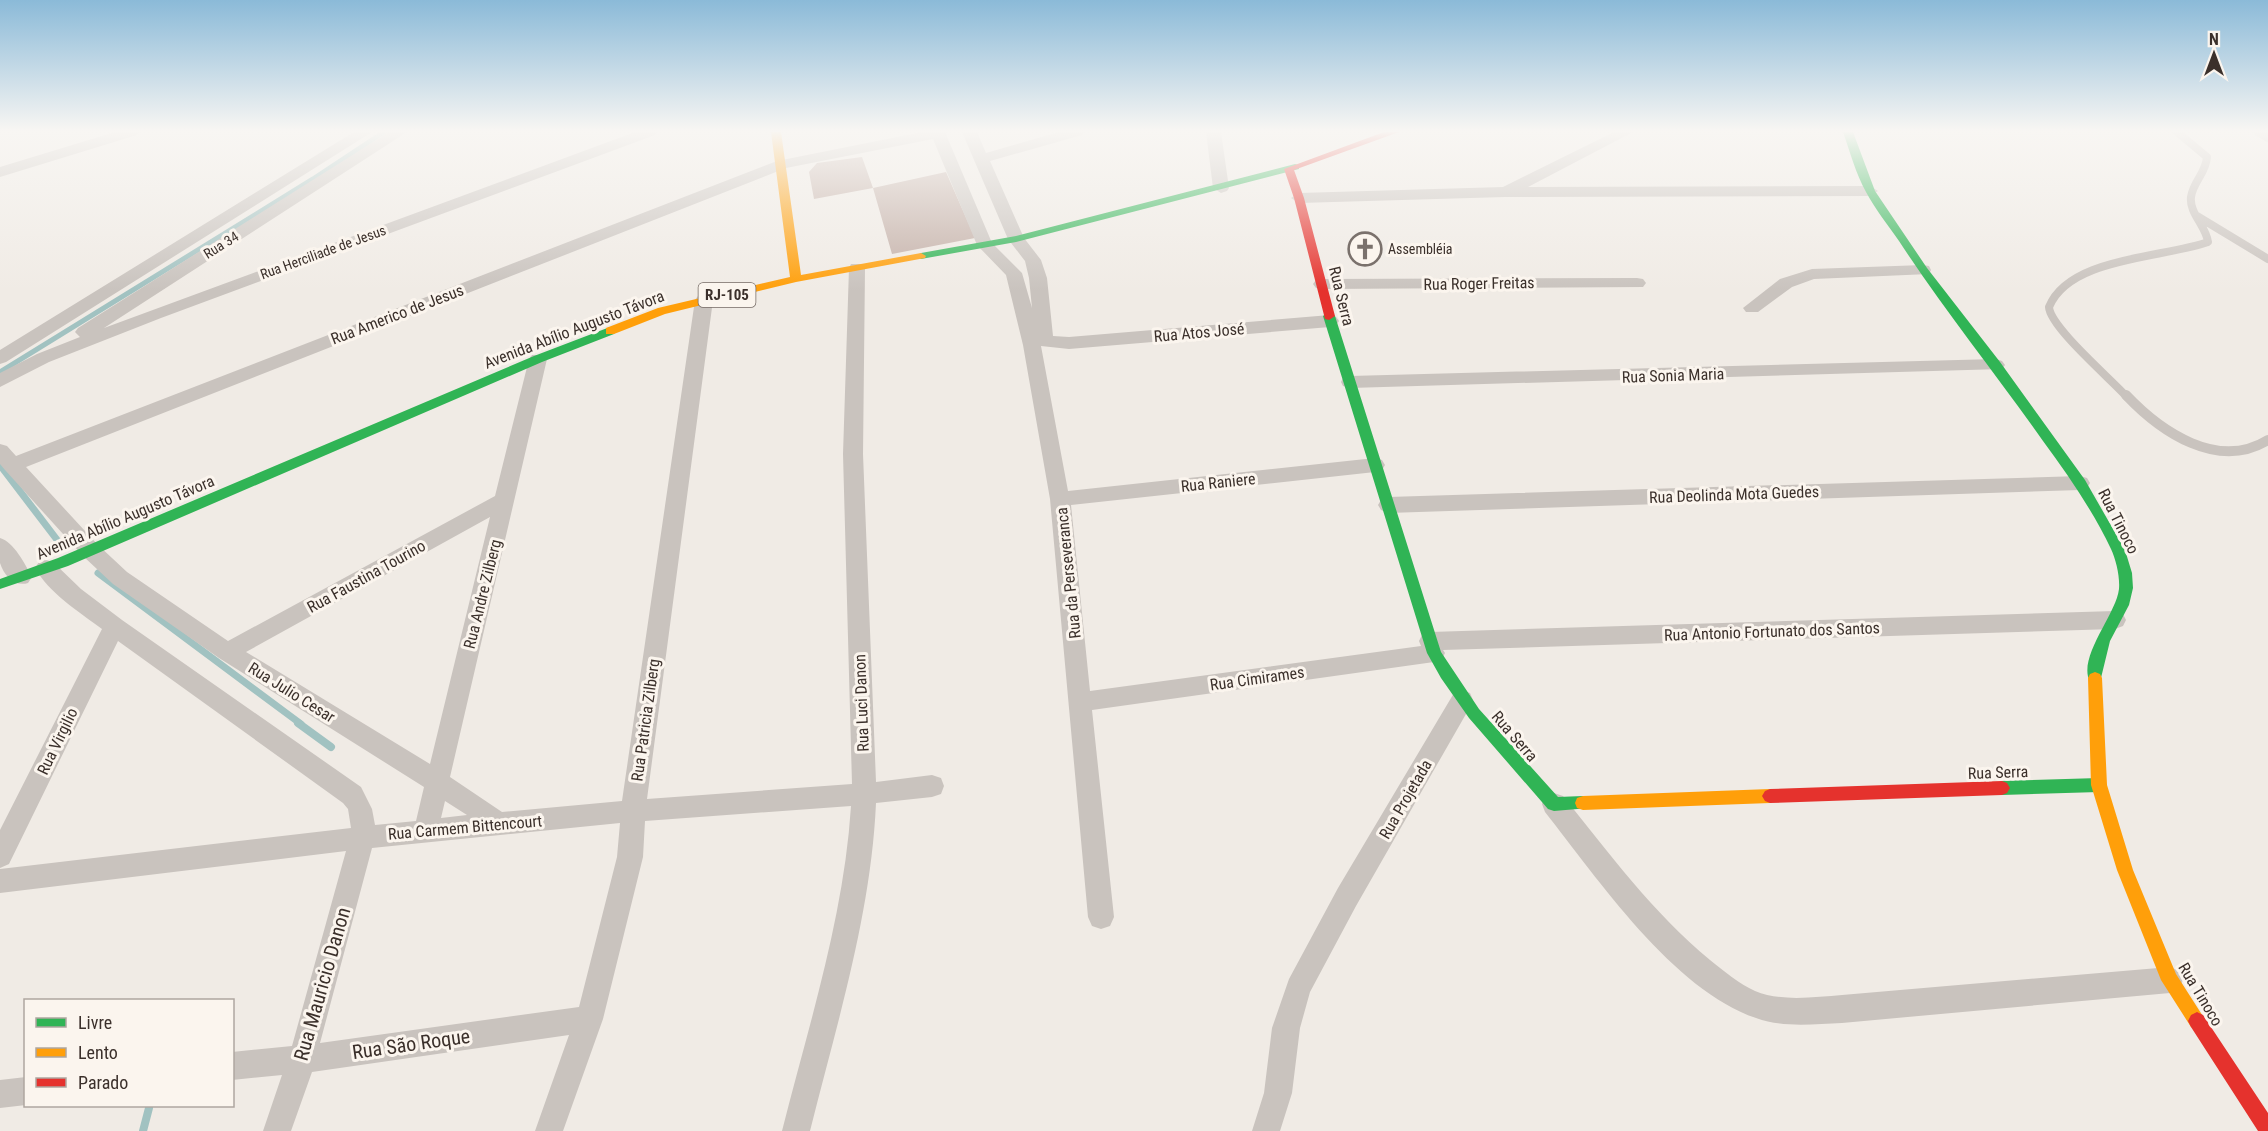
<svg xmlns="http://www.w3.org/2000/svg" width="2268" height="1131" font-family="'Roboto Condensed',sans-serif">
<rect width="100%" height="100%" fill="#f0ebe5"/>
<g fill="none" stroke-linecap="round" stroke-linejoin="round">
<path stroke="#a1c2c1" stroke-width="5" d="M0 372 313 179 384 132"/>
<path stroke="#a1c2c1" stroke-width="7" d="M0 465 61 545
M98 573 301 724"/>
<path stroke="#a1c2c1" stroke-width="8" d="M298 723 331 747
M143 1131 149 1108"/>
</g>
<path fill="#c3afa7" d="M862 157 873 188 814 199 809 172 817 163Z
M946 172 975 238 892 254 873 188Z"/>
<g fill="none" stroke-linecap="round" stroke-linejoin="round">
<path stroke="#c9c3be" stroke-width="8" d="M2258 132 2268 138
M2197 216 2268 259
M2127 397C2111 379 2050 327 2049 307 2069 257 2163 258 2208 242 2206 226 2189 213 2191 197 2193 182 2206 173 2207 157L2177 132"/>
<path stroke="#c9c3be" stroke-width="10" d="M2126 395C2161 432 2218 471 2268 440"/>
<path fill="#c9c3be" fill-rule="evenodd" d="M115 132H139L137 135 0 177V167Z
M354 132H372L6 362 0 364V350Z
M389 132H407L104 328 635 132H657L655 135 161 318 49 362 0 387V373L37 354 80 337 75 332 78 328Z
M922 132H945L992 243 1022 273 1032 308 1029 278 1025 261 1008 239 962 132H977L986 153 1059 132H1084L1082 135 990 161 1024 238 1041 260 1047 278 1053 336 1069 337 1330 315 1336 317 1339 321 1336 325 1330 327 1069 349 1041 346 1068 491 1375 458 1382 460 1385 465 1382 470 1375 472 1071 505 1090 691 1421 646 1419 641 1422 635 1430 632 2115 611 2123 614 2126 620 2123 626 2115 629 1443 650 1445 653 1442 659 1434 662 1092 710 1114 917 1110 926 1101 929 1092 926 1088 917 1050 499 1023 345 1006 275 977 245 933 139 786 168 26 467 97 544 127 572 228 641 495 496 529 359 532 355H544L547 359 450 777 502 812 622 801 695 300 698 296H710L713 300 647 799 852 784 843 454 849 268 851 264H863L865 268 863 454 876 782 932 775 941 778 944 786 941 794 932 797 876 803C871 915 837 1023 810 1131H782C809 1024 844 917 851 806L645 821 643 857 603 1019 563 1131H535L569 1035 312 1072 291 1131H263L282 1075 232 1080V1052L292 1046 346 851 0 893V869L351 828 348 809 343 803 118 641 9 864 0 868V830L102 629C79 612 49 593 35 568L39 562 46 560 53 562 81 589 122 620 361 787 372 809 375 825 416 821 424 787 219 658 113 584 83 556 5 470 0 464V444L7 446 16 456 777 161ZM490 517 430 764 246 652ZM445 801 467 815 441 818ZM620 823 617 857 579 1007 320 1043 372 848Z
M1206 132H1221L1229 188 1227 191 1221 193 1213 188Z
M1614 132H1633L1528 187 1870 186 1878 191 1870 196 1505 197 1299 203 1291 198 1299 193 1503 187Z
M1923 265 1929 266 1931 270 1929 274 1814 279 1792 287 1758 312H1746L1743 308 1780 279 1812 269Z
M1637 278 1643 279 1646 283 1643 287 1322 289 1316 288 1313 284 1316 280 1322 279Z
M1996 359 2002 361 2005 365 2002 369 1350 388 1343 386 1341 382 1343 378 1350 376Z
M2080 476 2087 478 2090 483 2087 488 2080 490 1388 513 1381 510 1378 505 1381 500 1388 497Z
M0 538C14 542 25 564 32 577L28 583C15 587 4 576 0 563 0 556 0 545 0 538Z
M1462 690 1470 693 1473 700 1470 707 1356 906 1310 992 1300 1028 1292 1093 1280 1131H1252L1264 1093 1272 1028 1289 979 1338 888 1454 693Z
M1554 793 1563 796C1609 853 1653 913 1710 960 1724 971 1739 984 1755 991 1781 1002 1815 997 1842 995L2170 967 2179 971 2183 980 2179 989 2170 993 1842 1023C1814 1024 1783 1028 1756 1018 1673 990 1598 879 1545 812L1542 804 1545 796Z
M26 1077V1105L0 1108V1080Z"/>
<path fill="#30b455" fill-rule="evenodd" d="M1843 132H1853L1875 191 1927 268 2000 362 2085 480 2125 550 2132 573 2133 588 2129 605 2110 641 2100 682 2095 684 2090 682C2077 657 2116 615 2119 589 2120 576 2116 560 2111 549 2093 511 2068 475 2043 441 1996 374 1944 310 1899 241 1888 225 1875 209 1866 192 1856 174 1850 152 1843 132Z
M1295 164 1299 165V169L1016 242 921 259 916 256 921 253 1016 236Z
M1329 312 1335 316 1441 652 1479 709 1558 797 1583 796 1589 798 1591 803 1589 808 1554 811 1548 809 1469 718 1441 678 1427 653 1323 316Z
M610 327 616 331 614 334 542 362 68 566 0 589V579L58 558 534 356Z
M2099 778 2104 780 2107 785 2104 790 2099 792 2002 795 1997 793 1994 788 1997 783 2002 781Z"/>
<path fill="#ff9f0a" fill-rule="evenodd" d="M771 132H781L801 275 921 253 926 256 925 258 796 282 665 314 614 334H606V328L658 308 790 277Z
M2095 672 2100 674 2102 678 2107 785 2133 870 2176 974 2206 1021 2203 1027 2197 1030 2191 1027 2161 980 2117 870 2091 785 2088 678 2090 674Z
M1770 789 1775 791 1778 796 1775 801 1770 803 1583 810 1577 808 1575 803 1577 798 1583 796Z"/>
<path fill="#e5322d" fill-rule="evenodd" d="M1384 132H1399L1294 170 1304 198 1335 316 1329 320 1325 319 1294 198 1284 169Z
M2002 781 2007 783 2010 788 2007 793 2002 795 1770 803 1765 801 1762 796 1765 791 1770 789Z
M2197 1012 2203 1015 2268 1113V1131H2258L2191 1027 2188 1021 2191 1015Z"/>
</g>
<linearGradient id="sky" x2="0" y2="1"><stop stop-color="#8bbad8"/><stop offset="0.45" stop-color="#f8f6f3"/><stop offset="1" stop-color="#f8f6f3" stop-opacity="0"/></linearGradient>
<rect width="2268" height="291" fill="url(#sky)"/>
<defs>
<g id="church-ring" transform="scale(1.725)"><circle r="9.5" fill="#fbf5ee" stroke="#7a716c" stroke-width="1.5"/><path d="M-1.2-6h2.4v3.5h3.3v2.4h-3.3V6h-2.4V-.1h-3.3v-2.4h3.3Z" fill="#7a716c"/></g>
</defs>
<g fill-rule="evenodd">
<use href="#church-ring" x="1365" y="249"/>
</g>
<g text-anchor="middle" stroke-width="6" stroke-linejoin="round" paint-order="stroke">
<g font-size="14" fill="#3b302b" stroke="#fbf5ee">
<text transform="translate(221 245) rotate(-32)" y="5">Rua 34</text>
<text transform="translate(323 252) rotate(-20)" y="5">Rua Herciliade de Jesus</text>
</g>
<g font-size="14" fill="#3b302b" stroke="#fbf5ee" text-anchor="start">
<text x="1388" y="254">Assembléia</text>
</g>
<rect fill="#fbf5ee" stroke="#756b66" stroke-width="1.5" x="698.5" y="283" width="57" height="24" rx="4.5"/>
<g font-size="15" font-weight="bold" fill="#3b302b">
<text x="727" y="300">RJ-105</text>
</g>
<g font-size="16" fill="#3b302b" stroke="#fbf5ee">
<text transform="translate(1479 283) rotate(-1)" y="6">Rua Roger Freitas</text>
<text transform="translate(1342 296) rotate(76)" y="6">Rua Serra</text>
<text transform="translate(397 314) rotate(-21)" y="6">Rua Americo de Jesus</text>
<text transform="translate(574 329) rotate(-21)" y="6">Avenida Abílio Augusto Távora</text>
<text transform="translate(1199 332) rotate(-5)" y="6">Rua Atos José</text>
<text transform="translate(1673 375) rotate(-2)" y="6">Rua Sonia Maria</text>
<text transform="translate(1218 482) rotate(-6)" y="6">Rua Raniere</text>
<text transform="translate(1734 494) rotate(-2)" y="6">Rua Deolinda Mota Guedes</text>
<text transform="translate(125 517) rotate(-23)" y="6">Avenida Abílio Augusto Távora</text>
<text transform="translate(2119 521) rotate(63)" y="6">Rua Tinoco</text>
<text transform="translate(1068 573) rotate(-96)" y="6">Rua da Perseveranca</text>
<text transform="translate(366 576) rotate(-29)" y="6">Rua Faustina Tourino</text>
<text transform="translate(482 594) rotate(-76)" y="6">Rua Andre Zilberg</text>
<text transform="translate(1772 631) rotate(-2)" y="6">Rua Antonio Fortunato dos Santos</text>
<text transform="translate(1257 678) rotate(-8)" y="6">Rua Cimirames</text>
<text transform="translate(292 692) rotate(32)" y="6">Rua Julio Cesar</text>
<text transform="translate(861 703) rotate(-92)" y="6">Rua Luci Danon</text>
<text transform="translate(645 720) rotate(-82)" y="6">Rua Patricia Zilberg</text>
<text transform="translate(1515 736) rotate(49)" y="6">Rua Serra</text>
<text transform="translate(57 741) rotate(-64)" y="6">Rua Virgilio</text>
<text transform="translate(1998 772) rotate(-2)" y="6">Rua Serra</text>
<text transform="translate(1405 799) rotate(-60)" y="6">Rua Projetada</text>
<text transform="translate(465 827) rotate(-5)" y="6">Rua Carmem Bittencourt</text>
<text transform="translate(2201 994) rotate(59)" y="6">Rua Tinoco</text>
</g>
<g font-size="20" fill="#3b302b" stroke="#fbf5ee">
<text transform="translate(322 984) rotate(-74)" y="7">Rua Mauricio Danon</text>
<text transform="translate(411 1044) rotate(-8)" y="7">Rua São Roque</text>
</g>
</g>
<rect x="24" y="999" width="210" height="108" fill="#fbf5ee" stroke="#aea6a0" stroke-width="1.5"/>
<rect x="36" y="1018" width="30" height="9" fill="#30b455" stroke="#aea6a0" stroke-width="1.5"/>
<text x="78" y="1029" font-size="18" fill="#3b302b">Livre</text>
<rect x="36" y="1048" width="30" height="9" fill="#ff9f0a" stroke="#aea6a0" stroke-width="1.5"/>
<text x="78" y="1059" font-size="18" fill="#3b302b">Lento</text>
<rect x="36" y="1078" width="30" height="9" fill="#e5322d" stroke="#aea6a0" stroke-width="1.5"/>
<text x="78" y="1089" font-size="18" fill="#3b302b">Parado</text>
<g transform="translate(2214 54)" stroke="#fbf5ee" stroke-width="4.5" paint-order="stroke">
<path d="M0-4.5L10 22L0 15L-10 22Z" fill="#3b302b"/>
<text y="-9" font-size="16" font-weight="bold" text-anchor="middle" fill="#3b302b">N</text>
</g>
</svg>
